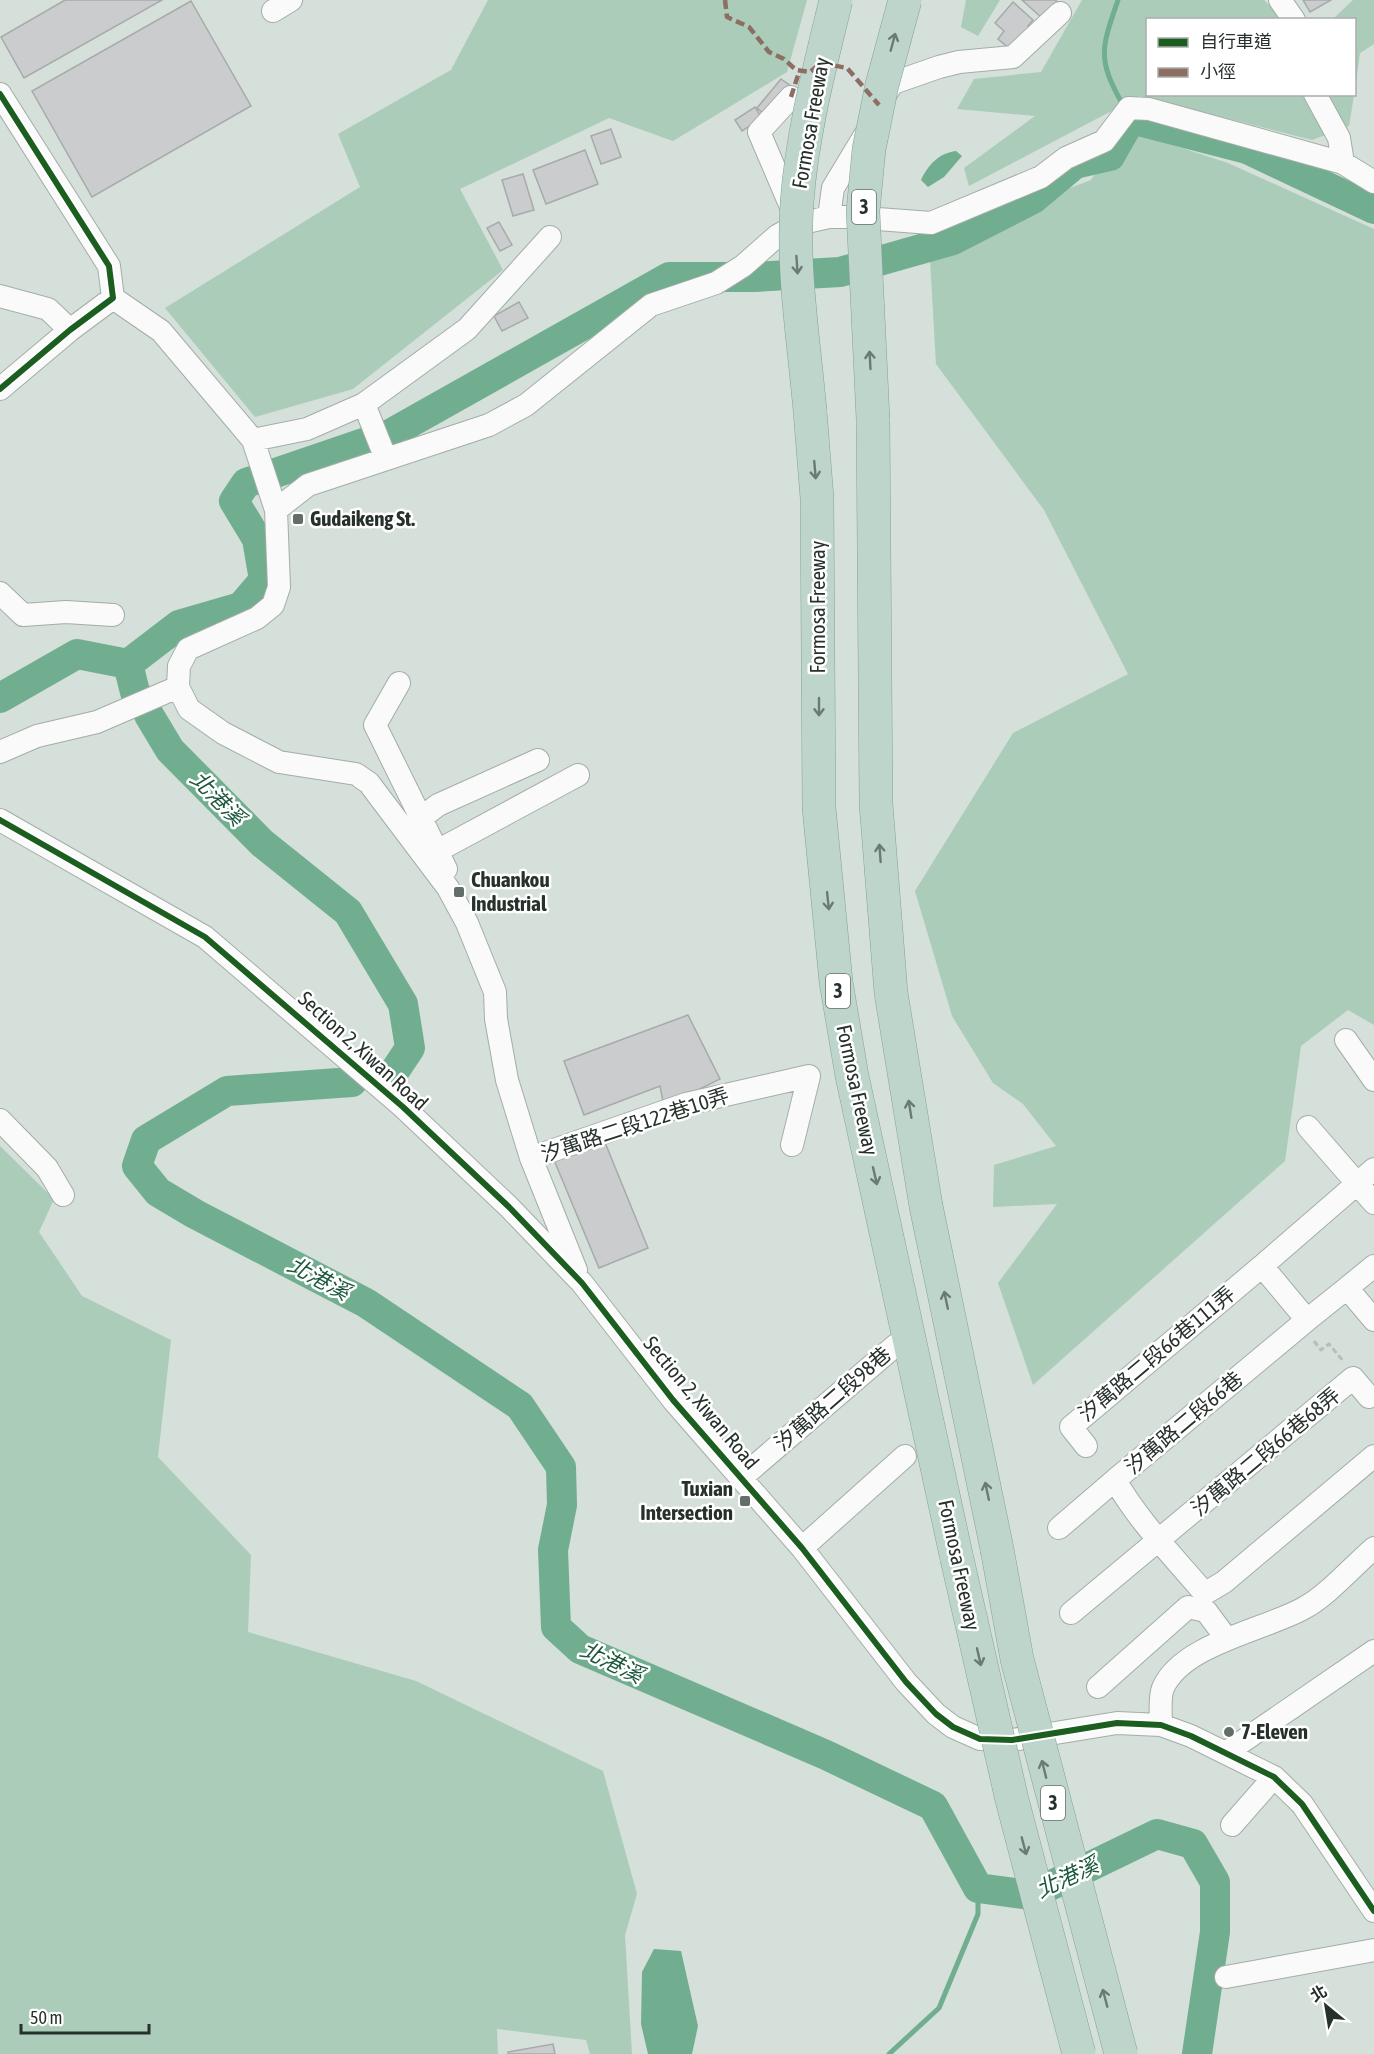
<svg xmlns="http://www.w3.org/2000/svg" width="1374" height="2054" font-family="'Asap Condensed','Noto Sans TC',sans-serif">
<rect width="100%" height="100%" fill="#d4e0d9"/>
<path fill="#aaccb9" d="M488 0H807L787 72 673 141 609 118 460 189 503 270 353 389 255 417 165 308 360 187 338 134 451 70Z
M966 0H1000L978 36 961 27Z
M1082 0H1264L1283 19 1148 20V94L1354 95 1349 126 1312 140 1140 96 969 186 964 168 1035 116 957 109 974 79 1041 72Z
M1353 0H1374V44L1360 53 1355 89 1354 20 1333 19Z
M1124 129 1228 163 1374 229V1025L1348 1010 1301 1046 1285 1161 1033 1385 998 1283 1057 1204 993 1207 994 1165 1056 1146 1023 1104 993 1083 952 1016 915 891 1013 733 1128 674 1044 510 936 364 929 241 1091 180Z
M0 1146 54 1199 39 1232 82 1296 171 1340 158 1457 251 1555 248 1632 416 1681 603 1771 637 1894 625 1935 632 2054H590L586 2040 497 2029 498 2054H0Z"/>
<path fill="#71ae8f" d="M956 151 962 156 944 177 928 187 921 180C928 165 939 153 956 151Z
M654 1949 681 1951 698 2026 692 2054H648L641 2024 642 1972Z"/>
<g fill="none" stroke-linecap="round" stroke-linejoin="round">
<path stroke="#71ae8f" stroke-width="5" d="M1118 0C1101 49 1097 59 1123 105
M889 2054 939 2008 978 1914V1888"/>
<path stroke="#71ae8f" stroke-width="30" d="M128 664 179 625 241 607 264 580 257 539 234 501 246 483 390 434 669 277H755L840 272 953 240 1033 199 1075 164 1110 156 1131 119 1247 149 1374 209
M0 698 77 654 128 664 135 692
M149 715 170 750 262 843 348 912 403 1004 410 1048 390 1078
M352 1082 227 1091 146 1140 137 1166 158 1192 195 1214 366 1303 520 1406 561 1467 562 1505 553 1550 556 1627 580 1649 826 1755 933 1806 978 1888 1031 1895 1157 1834 1193 1844 1215 1882V1932L1197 2054"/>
</g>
<path fill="#cacccd" stroke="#a7aaa9" stroke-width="1.5" d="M65 0H162L24 78 1 37Z
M1022 0H1055L1059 3 1042 18Z
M1303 0H1331L1310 12Z
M191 1 251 106 92 197 32 91Z
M1013 2 1033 20 1028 26 1034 32 1009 48 998 39 1004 31 995 23Z
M781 79 791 86 766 116 757 108Z
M755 107 762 118 742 131 735 120Z
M611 129 621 157 601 164 591 136Z
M585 150 598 184 546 204 533 170Z
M523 174 534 210 513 216 502 180Z
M499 222 512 245 500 251 487 228Z
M519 302 528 318 502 331 494 316Z
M688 1015 720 1079 664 1107 660 1086 584 1115 564 1061Z
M604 1140 648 1248 599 1268 554 1160Z
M553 2044 555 2054H508V2052Z"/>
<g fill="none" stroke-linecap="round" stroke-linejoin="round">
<g stroke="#a4ada8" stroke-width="24">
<path id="minor" d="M1280 0 1294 20
M273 11 291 0
M0 94 109 266 113 298 70 330 0 389
M1315 94 1339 138 1343 163
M791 97 759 132 794 214
M880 102 893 83 939 67 959 62 1013 57 1060 13
M829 217 833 188 865 135
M0 296 48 309 70 330
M113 298 161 331 253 440 276 510 279 587 273 605 257 618 188 649 179 666 178 687 189 709 223 733 279 762 356 774 369 783 448 888 467 923 495 992 496 1019 507 1080 531 1158 576 1270
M253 440 307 429 364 404
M386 459 364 404 467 329 550 237
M276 510 308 485 489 425 526 405 651 305 716 283 743 266 777 236 798 224 829 217H851L931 223 1041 177 1066 158 1104 141 1129 108 1149 109 1343 163 1374 182
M0 593 23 615 66 612 113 615
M399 683 375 725 446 869
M0 752 37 736 97 722 178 687
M421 818 438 805 538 760
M0 820 205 937 403 1107 509 1207 582 1283 673 1400 802 1548 906 1682 936 1714 953 1727 980 1739 1012 1740 1117 1723 1161 1725 1191 1736 1274 1777 1302 1804 1374 1911
M437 851 578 775
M1346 1040 1374 1080
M0 1120 47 1168 63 1195
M1308 1127 1374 1203
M531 1158 686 1104 809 1076 792 1145
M1374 1169 1262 1266 1307 1320 1115 1480C1138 1520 1170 1553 1200 1588L1209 1591 1224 1582 1374 1456
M1347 1288 1374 1266
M1307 1320 1347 1288 1374 1320
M1086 1446 1071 1427 1262 1266
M742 1477 896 1345
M1059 1528 1115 1480
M802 1548 905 1456
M1071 1613 1353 1378 1369 1397
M1098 1687 1188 1607 1206 1611 1226 1638
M1161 1725C1161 1714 1159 1698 1163 1688 1182 1644 1265 1630 1304 1608 1328 1595 1353 1566 1374 1548
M1227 1752 1374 1651
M1232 1825 1274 1777
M1226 1977 1374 1950"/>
</g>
<g stroke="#85a296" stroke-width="34">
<path id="highway" d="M810 411 817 498 819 808 836 982 852 1076 957 1559
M873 419 876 804 891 993 926 1206 997 1549"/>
</g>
<path stroke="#b8bfbb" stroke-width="3" stroke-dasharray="6 3" stroke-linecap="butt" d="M1314 1341 1321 1350 1329 1344 1344 1362"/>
<use href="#minor" stroke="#f9faf9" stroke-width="22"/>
<use href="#highway" stroke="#bed5cc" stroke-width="33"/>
<g stroke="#85a296" stroke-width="34" stroke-linecap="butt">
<path id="highway-bridge" d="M810 411C804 342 792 271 797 202 802 134 820 66 836 0
M873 419 863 211 869 149 882 85 905 0
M997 1549 1017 1659 1121 2054
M957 1559 1012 1800 1079 2054"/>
</g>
<use href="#highway-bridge" stroke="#bed5cc" stroke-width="33"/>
<path stroke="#8d6e63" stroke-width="4.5" stroke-dasharray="9 4.5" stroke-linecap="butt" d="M725 0 727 17 749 27 769 52 784 59 796 70 810 72 821 63 847 68 879 105
M791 97 799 72"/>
<g stroke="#fff" stroke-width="10">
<path id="cycleway" d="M0 94 109 266 113 298 70 330 0 389
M0 820 205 937 403 1107 509 1207 582 1283 673 1400 802 1548 906 1682 936 1714 953 1727 980 1739 1012 1740 1117 1723 1161 1725 1191 1736 1274 1777 1302 1804 1374 1911"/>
</g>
<use href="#cycleway" stroke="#1b5e20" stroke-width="6"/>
</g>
<defs><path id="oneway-shaft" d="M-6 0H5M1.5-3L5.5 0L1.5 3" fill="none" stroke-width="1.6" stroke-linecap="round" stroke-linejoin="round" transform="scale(1.5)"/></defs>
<g stroke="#6b7b73">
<use href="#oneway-shaft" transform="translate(893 42) rotate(-75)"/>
<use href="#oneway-shaft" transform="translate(797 265) rotate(86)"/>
<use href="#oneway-shaft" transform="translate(870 360) rotate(-93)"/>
<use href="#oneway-shaft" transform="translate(815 470) rotate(85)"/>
<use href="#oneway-shaft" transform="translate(819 707) rotate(90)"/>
<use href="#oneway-shaft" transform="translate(880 853) rotate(-94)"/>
<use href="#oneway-shaft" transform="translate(828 901) rotate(84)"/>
<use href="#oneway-shaft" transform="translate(910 1109) rotate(-99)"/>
<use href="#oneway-shaft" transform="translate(875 1176) rotate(77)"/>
<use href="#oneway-shaft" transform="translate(946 1300) rotate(-102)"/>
<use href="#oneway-shaft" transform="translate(987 1491) rotate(-102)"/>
<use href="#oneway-shaft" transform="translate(979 1657) rotate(77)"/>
<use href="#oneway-shaft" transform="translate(1044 1769) rotate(-104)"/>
<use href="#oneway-shaft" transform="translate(1024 1846) rotate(75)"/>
<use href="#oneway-shaft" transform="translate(1105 1998) rotate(-105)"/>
</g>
<g fill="#646e68" stroke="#fff" stroke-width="2">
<rect x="292" y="513" width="12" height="12" rx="3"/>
<rect x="453" y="886" width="12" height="12" rx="3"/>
<rect x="739" y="1495" width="12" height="12" rx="3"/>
<circle cx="1229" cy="1732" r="6"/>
</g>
<g text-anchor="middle" stroke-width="5" stroke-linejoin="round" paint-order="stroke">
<g fill="#fff" stroke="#686f6b" stroke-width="1.5">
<rect x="852" y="190" width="24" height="34" rx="4.5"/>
<rect x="826" y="974" width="24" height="34" rx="4.5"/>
<rect x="1041" y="1786" width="24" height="34" rx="4.5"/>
</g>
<g font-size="20" font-weight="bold" fill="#27312b">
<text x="864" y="214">3</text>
<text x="838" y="998">3</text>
<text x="1053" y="1810">3</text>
</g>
<g font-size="21" fill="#27312b" stroke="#fff">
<text transform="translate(811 123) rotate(-80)" y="7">Formosa Freeway</text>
<text transform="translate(818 607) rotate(-90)" y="7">Formosa Freeway</text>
<text transform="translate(363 1051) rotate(42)" y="7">Section 2, Xiwan Road</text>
<text transform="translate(857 1090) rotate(78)" y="7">Formosa Freeway</text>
<text transform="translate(635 1125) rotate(-18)" y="7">汐萬路二段122巷10弄</text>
<text transform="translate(1157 1354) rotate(-40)" y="7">汐萬路二段66巷111弄</text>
<text transform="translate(833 1399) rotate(-41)" y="7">汐萬路二段98巷</text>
<text transform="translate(701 1403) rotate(50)" y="7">Section 2, Xiwan Road</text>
<text transform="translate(1184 1423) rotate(-40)" y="7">汐萬路二段66巷</text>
<text transform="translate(1266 1452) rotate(-40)" y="7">汐萬路二段66巷68弄</text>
<text transform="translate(959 1565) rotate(78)" y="7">Formosa Freeway</text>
</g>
<g font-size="21" font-weight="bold" fill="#27312b" stroke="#fff" text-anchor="start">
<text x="310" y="526">Gudaikeng St.</text>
<text x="471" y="887">Chuankou<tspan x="471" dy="24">Industrial</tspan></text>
<text x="733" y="1496" text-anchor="end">Tuxian<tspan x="733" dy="24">Intersection</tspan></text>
<text x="1241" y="1739">7-Eleven</text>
</g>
<g font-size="22" font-style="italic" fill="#1b583c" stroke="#fff">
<text transform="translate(218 798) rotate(45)" y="8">北港溪</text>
<text transform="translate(319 1278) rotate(28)" y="8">北港溪</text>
<text transform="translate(612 1662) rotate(26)" y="8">北港溪</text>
<text transform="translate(1067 1877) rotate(-25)" y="8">北港溪</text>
</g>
</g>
<rect x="1146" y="18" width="210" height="78" fill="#ffffff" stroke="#a9adaa" stroke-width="1.5"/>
<rect x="1158" y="38" width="30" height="9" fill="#1b5e20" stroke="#a9adaa" stroke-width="1.5"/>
<text x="1200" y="48" font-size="18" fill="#27312b">自行車道</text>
<rect x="1158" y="68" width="30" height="9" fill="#8d6e63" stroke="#a9adaa" stroke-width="1.5"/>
<text x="1200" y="78" font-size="18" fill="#27312b">小徑</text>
<g transform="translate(1326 2006) rotate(330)" stroke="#ffffff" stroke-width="4.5" paint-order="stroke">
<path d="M0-4.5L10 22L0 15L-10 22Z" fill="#27312b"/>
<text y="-9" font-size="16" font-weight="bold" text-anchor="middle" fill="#27312b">北</text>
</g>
<path d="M21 2024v9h128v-9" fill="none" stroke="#27312b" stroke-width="3"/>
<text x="30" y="2024" font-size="18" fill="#27312b" stroke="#ffffff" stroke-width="4.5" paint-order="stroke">50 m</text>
</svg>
